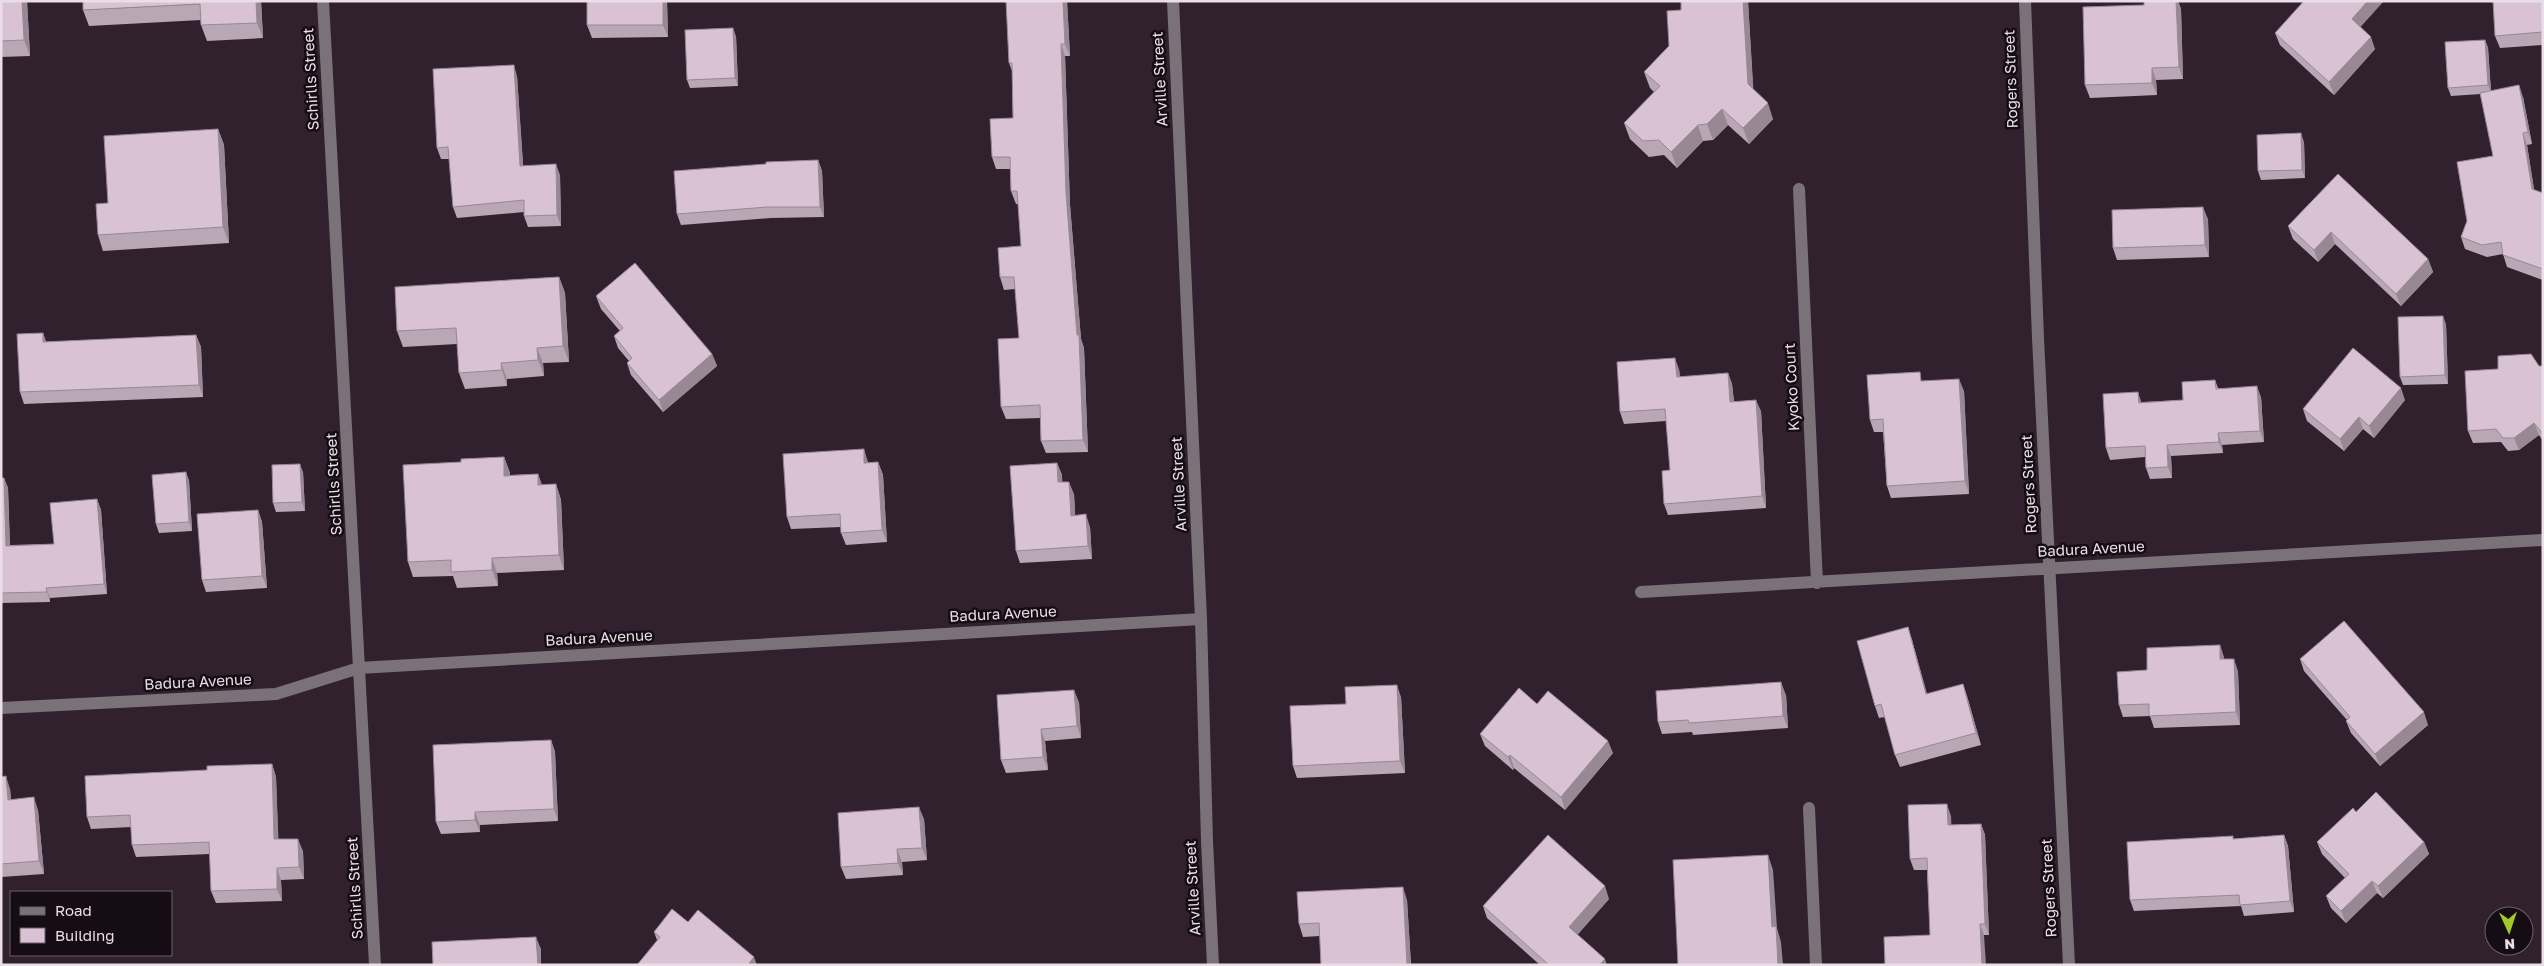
<svg xmlns="http://www.w3.org/2000/svg" width="2544" height="966" font-family="'Golos Text',sans-serif">
<rect width="100%" height="100%" fill="#31212e"/>
<g fill="none" stroke-linecap="round" stroke-linejoin="round">
<path stroke="#7b7279" stroke-width="12" d="M323 1 375 965
M1173 1 1201 619 1207 841 1213 965
M2025 1 2038 338 2069 965
M1799 189 1817 583
M1641 592 2543 540
M1 708 276 694 359 668 1201 619
M1809 808 1816 965"/>
</g>
<path fill="#baa7b5" d="M1 1H27L30 56 1 57Z
M261 1 263 38 207 41 201 25V20L89 26 83 10Z
M587 1H667L668 37 592 38 587 25Z
M1067 1 1070 56H1065L1070 205 1081 339 1084 348 1088 452 1046 453 1041 441 1040 418 1006 419 1001 407 1019 338 1015 289 1004 290 1000 277 1021 246 1018 204H1016L1011 191 1010 169H996L992 157 1013 118 1012 71 1009 63Z
M1681 1H1748L1753 89 1773 119 1749 144 1728 125 1713 140 1703 141 1677 168 1664 155 1649 157 1630 139 1624 123 1654 92 1650 88 1644 72 1669 46 1681 10Z
M2144 1H2178L2181 9 2183 79 2156 80 2157 95 2090 98 2085 85 2144 5Z
M2543 1V45L2500 48 2495 36Z
M2360 27 2375 49 2334 95 2280 45 2275 33Z
M736 36 738 86 690 88 687 80Z
M2485 40 2488 48 2491 91 2523 97 2532 144 2527 145 2534 190 2543 193V280L2507 267 2503 254 2487 257 2465 249 2461 237 2493 156 2481 94 2451 96 2448 88Z
M517 76 523 166 560 175 561 226 528 227 524 216V212L457 218 453 207 449 159H441L437 148Z
M218 129 224 145 229 243 103 251 98 235Z
M2304 142 2305 178 2261 180 2258 171Z
M818 160 822 171 824 217 771 218 681 225 677 214Z
M2338 174 2428 259 2433 272 2401 306 2335 244 2318 262 2293 239 2288 226Z
M2208 219 2209 257 2117 260 2113 248Z
M559 277 565 293 569 362 543 363 544 376 507 379V386L465 389 459 373 457 344 403 347 397 331Z
M596 296 712 354 717 366 663 412 631 375 627 363 629 361 618 348 614 336 620 331 601 309Z
M2446 324 2448 384 2403 385 2400 377Z
M43 333 46 342 196 335 201 347 203 397 24 404 20 392Z
M2539 366H2543V441L2539 435 2519 450 2508 451 2501 442 2473 443 2468 431Z
M1679 369 1680 377 1728 373 1732 384 1734 401 1761 411 1766 508 1668 515 1664 504 1670 470 1666 421 1624 424 1620 412Z
M2215 380 2218 388 2261 397 2264 442 2222 445 2223 453 2171 456 2172 478 2150 479 2146 468 2145 457 2110 460 2106 448 2142 402 2183 400Z
M1923 381 1964 391 1969 494 1891 498 1887 486 1883 432H1874L1870 420Z
M2405 400 2374 438 2363 429 2344 451 2307 421 2303 409Z
M504 457 510 473V475L538 474 542 485 556 484 561 500 564 570 497 573 498 586 457 588 453 576 413 577 408 562 461 462Z
M868 462V463L878 462 883 475 887 542 846 545 841 533V527L791 529 787 517Z
M1057 463 1062 475V482L1074 494 1075 515 1090 527 1092 559 1020 563 1016 551Z
M303 472 305 511 276 512 273 503Z
M1 478H4L8 488 10 545 54 544 97 499 101 510 107 594 50 598V602L1 603Z
M189 480 192 531 159 533 156 524Z
M258 510 262 522 267 588 206 592 202 580Z
M1908 627 1912 640 1927 694 1963 684 1967 696 1981 745 1900 767 1895 755 1885 717 1879 718 1875 706Z
M2220 645 2224 659 2238 671 2240 725 2154 728 2150 716 2123 717 2119 705 2147 670Z
M2300 659 2428 725 2380 766 2351 733 2346 721 2347 720 2304 671Z
M997 695 1079 702 1081 738 1045 741 1048 770 1006 773 1001 760Z
M1786 695 1788 728 1693 735 1692 732 1662 734 1658 722Z
M1401 697 1405 773 1297 778 1293 766 1346 704Z
M1537 704 1613 753 1565 810 1514 768 1513 770 1485 746 1480 734Z
M551 740 555 752 558 821 480 825V832L441 834 436 822Z
M272 764 276 777 278 839 303 851 304 879 281 880 282 901 216 903 211 891 210 854 136 857 132 845 131 827 91 829 87 817 207 770Z
M1 777 10 789 11 799 38 810 44 874 1 877Z
M2356 812 2424 842 2429 854 2383 898 2377 893 2346 923 2331 908 2326 896 2345 878 2322 854 2317 842Z
M1951 816V825L1981 824 1985 835 1989 935H1930L1927 870H1914L1910 859Z
M924 819 927 860 902 862 903 875 846 879 841 867Z
M2284 835 2288 846 2294 912 2244 916 2241 906 2134 911 2130 900 2233 836V839Z
M1609 899 1577 935 1607 965H1540L1487 918 1483 906Z
M1407 900 1411 965H1321L1320 936 1303 937 1299 924Z
M688 922 657 940 654 932Z"/>
<path fill="#978894" d="M22 1H27L30 56 24 40Z
M256 1H261L263 38 257 23Z
M663 1H667L668 37 663 25Z
M1063 1H1067L1070 56 1065 44Z
M1743 1H1748L1754 99 1748 84Z
M2176 1H2178L2181 9 2183 79 2179 67Z
M2368 1H2384L2356 32 2352 19Z
M733 28 736 36 738 86 735 78Z
M2371 37 2375 49 2334 95 2329 82Z
M2485 40 2488 48 2491 93 2488 85Z
M1061 44 1065 56 1070 205 1081 339 1084 348 1088 452 1083 440 1077 335 1066 193Z
M514 65 517 76 524 177 520 166Z
M2152 68 2156 80 2157 95 2152 83Z
M2519 85 2523 97 2532 144 2528 132Z
M1768 103 1773 119 1749 144 1743 128Z
M1722 109 1728 125 1713 140 1707 124Z
M1698 125 1703 141 1677 168 1671 152Z
M218 129 224 145 229 243 223 227Z
M2301 133 2304 142 2305 178 2302 170Z
M2523 133 2527 145 2536 201 2532 189Z
M818 160 822 171 824 217 820 207Z
M556 164 560 175 561 226 557 215Z
M2203 207 2208 219 2209 257 2205 245Z
M2331 232 2335 244 2318 262 2314 250Z
M2428 259 2433 272 2401 306 2396 294Z
M559 277 565 293 569 362 563 346Z
M2443 316 2446 324 2448 384 2445 375Z
M43 333 47 344 43 342Z
M196 335 201 347 203 397 199 385Z
M537 348 543 363 544 376 538 360Z
M712 354 717 366 663 412 659 400Z
M1675 358 1679 369 1681 388 1677 377Z
M501 363 507 379V386L502 370Z
M1728 373 1732 384 1735 413 1730 402Z
M1959 379 1964 391 1969 494 1965 481Z
M2257 386 2261 397 2264 442 2260 431Z
M2401 388 2405 400 2374 438 2369 426Z
M2138 392 2142 404 2139 403Z
M1756 400 1761 411 1766 508 1762 496Z
M2359 417 2363 429 2344 451 2340 439Z
M2534 423 2539 435 2519 450 2514 438Z
M2218 433 2222 445 2223 453 2219 442Z
M2167 445 2171 456 2172 478 2168 467Z
M864 449 868 462 869 475 864 463Z
M504 457 510 473V491L504 476Z
M878 462 883 475 887 542 882 530Z
M1057 463 1062 475 1063 495 1058 482Z
M300 464 303 472 305 511 302 502Z
M186 472 189 480 192 531 189 522Z
M538 474 543 490 538 485Z
M4 478 8 488 10 556 6 546Z
M1069 482 1074 494 1076 528 1071 516Z
M556 484 561 500 564 570 559 555Z
M97 499 101 510 107 594 104 584Z
M258 510 262 522 267 588 262 576Z
M1086 514 1090 527 1092 559 1088 546Z
M492 558 497 573 498 586 492 570Z
M46 588 50 598V602L47 592Z
M1908 627 1912 640 1930 706 1926 694Z
M2220 645 2224 657 2225 672 2220 659Z
M2234 659 2238 671 2240 725 2236 712Z
M1781 682 1786 695 1788 728 1783 716Z
M1963 684 1967 696 1981 745 1976 733Z
M1397 685 1401 697 1405 773 1400 761Z
M1074 690 1079 702 1081 738 1077 726Z
M2424 712 2428 725 2380 766 2375 754Z
M1041 729 1045 741 1048 770 1043 757Z
M551 740 555 752 558 821 554 809Z
M1608 741 1613 753 1565 810 1561 797Z
M1510 755 1514 768 1513 770 1508 757Z
M272 764 276 777 279 852 274 839Z
M6 776 10 789 12 812 8 800Z
M34 797 38 810 44 874 39 861Z
M1947 804 1951 816 1952 837 1948 825Z
M919 807 924 819 927 860 922 848Z
M475 812 480 825V832L475 820Z
M1981 824 1985 835 1989 935 1985 924Z
M2284 835 2288 846 2294 912 2290 901Z
M298 839 303 851 304 879 299 867Z
M2424 842 2429 854 2383 898 2378 886Z
M897 849 902 862 903 875 898 863Z
M1768 855 1773 870 1777 928 1781 942 1783 965H1778L1772 927Z
M277 868 281 880 282 901 277 889Z
M2372 881 2377 893 2346 923 2341 911Z
M1605 886 1609 899 1573 940 1569 927Z
M1403 887 1407 900 1411 965H1407Z
M1980 924 1984 935 1986 965H1982Z
M536 937 541 949V965H538Z
M754 957 757 965H748Z
M1605 959 1607 965H1599Z"/>
<path fill="#d8c2d3" stroke="#978894" d="M1 1H22L24 40 1 41Z
M83 1H256L257 23 201 25 200 4 83 10Z
M587 1H663V25H587Z
M1006 1H1063L1065 44H1061L1066 193 1077 335H1079L1083 440 1041 441 1040 405 1001 407 998 339 1019 338 1014 277H1000L998 248 1021 246 1017 191H1011L1010 157H992L990 119 1013 118 1012 63H1009Z
M1681 1H1743L1748 84 1768 103 1743 128 1722 109 1707 124 1698 125 1671 152 1659 140 1643 141 1624 123 1660 86 1644 72 1669 46 1667 11 1681 10Z
M2144 1H2176L2179 67 2152 68V83L2085 85 2083 7 2144 5Z
M2304 1H2368L2352 19 2371 37 2329 82 2275 33Z
M2493 1H2543V32L2495 36Z
M733 28 735 78 687 80 685 30Z
M2485 40 2488 85 2448 88 2445 42Z
M514 65 520 166 556 164 557 215 524 216V200L453 207 448 147 437 148 433 69Z
M2519 85 2528 132 2523 133 2532 189 2543 193V269L2503 255 2501 242 2482 245 2461 237 2467 221 2457 162 2493 156 2480 93Z
M218 129 223 227 98 235 96 204 108 203 104 136Z
M2301 133 2302 170 2258 171 2257 135Z
M818 160 820 207H768L677 214 674 171 766 164V162Z
M2338 174 2428 259 2396 294 2331 232 2314 250 2288 226Z
M2203 207 2205 245 2113 248 2112 210Z
M635 263 712 354 659 400 627 363 632 358 614 336 623 328 596 296Z
M559 277 563 346 537 348 538 360 501 363 502 370 459 373 456 328 397 331 395 287Z
M2443 316 2445 375 2400 377 2398 317Z
M43 333V342L196 335 199 385 20 392 17 334Z
M2353 348 2401 388 2369 426 2359 417 2340 439 2303 409Z
M2531 354 2539 366H2543V434L2534 423 2514 438H2503L2496 429 2468 431 2465 371 2498 369V356Z
M1675 358 1677 377 1728 373 1730 402 1756 400 1762 496 1664 504 1662 471 1670 470 1665 409 1620 412 1617 362Z
M1920 372 1921 381 1959 379 1965 481 1887 486 1883 419 1870 420 1867 375Z
M2215 380 2216 389 2257 386 2260 431 2218 433 2219 442 2167 445 2168 467 2146 468 2145 446 2106 448 2103 394 2138 392 2139 403 2183 400 2182 382Z
M864 449V463L878 462 882 530 841 533 840 514 787 517 783 454Z
M504 457V476L538 474V485L556 484 559 555 492 558V570L451 572V560L408 562 403 465 461 462V459Z
M1057 463 1058 482H1069L1071 516 1086 514 1088 546 1016 551 1010 466Z
M300 464 302 502 273 503 272 465Z
M186 472 189 522 156 524 152 475Z
M1 478H4L6 546 54 544 50 503 97 499 104 584 46 588 47 592 1 593Z
M258 510 262 576 202 580 197 514Z
M2344 621 2424 712 2375 754 2346 721 2350 717 2300 659Z
M1908 627 1926 694 1963 684 1976 733 1895 755 1881 704 1875 706 1857 641Z
M2220 645V659H2234L2236 712 2149 716V704L2119 705 2117 672 2147 670V648Z
M1781 682 1783 716 1689 723 1688 720 1658 722 1656 691Z
M1397 685 1400 761 1293 766 1290 706 1346 704 1345 687Z
M1519 688 1537 704 1548 691 1608 741 1561 797 1510 755 1508 757 1480 734Z
M1074 690 1077 726 1041 729 1043 757 1001 760 997 695Z
M551 740 554 809 475 812V820L436 822 433 745Z
M272 764 274 839H298L299 867 277 868V889L211 891 209 842 132 845 130 815 87 817 85 776 207 770V766Z
M6 776 8 800 34 797 39 861 1 864V777Z
M2376 792 2424 842 2378 886 2372 881 2341 911 2326 896 2349 874 2317 842 2353 808 2356 812Z
M1947 804 1948 825 1981 824 1985 924H1980L1982 965H1885L1884 937 1930 935 1927 858 1910 859 1908 805Z
M919 807 922 848 897 849 898 863 841 867 838 813Z
M1548 835 1605 886 1569 927 1605 959 1599 965H1549L1483 906Z
M2284 835 2290 901 2240 905 2239 895 2130 900 2127 842 2233 836V839Z
M1768 855 1772 927 1776 926 1778 965H1678L1673 860Z
M1403 887 1407 965H1321L1319 923 1299 924 1297 892Z
M672 909 688 922 698 910 754 957 748 965H637L660 937 654 932Z
M536 937 538 965H433L432 942Z"/>
<g text-anchor="middle" stroke-width="5" stroke-linejoin="round" paint-order="stroke">
<g font-size="15" fill="#eadee7" stroke="#150d13">
<text transform="translate(311 79) rotate(-93)" y="5">Schirlls Street</text>
<text transform="translate(1160 79) rotate(-93)" y="5">Arville Street</text>
<text transform="translate(2011 79) rotate(-92)" y="5">Rogers Street</text>
<text transform="translate(1792 387) rotate(-93)" y="5">Kyoko Court</text>
<text transform="translate(334 484) rotate(-93)" y="5">Schirlls Street</text>
<text transform="translate(1179 484) rotate(-93)" y="5">Arville Street</text>
<text transform="translate(2029 484) rotate(-93)" y="5">Rogers Street</text>
<text transform="translate(2091 549) rotate(-3)" y="5">Badura Avenue</text>
<text transform="translate(1003 614) rotate(-3)" y="5">Badura Avenue</text>
<text transform="translate(599 638) rotate(-3)" y="5">Badura Avenue</text>
<text transform="translate(198 682) rotate(-3)" y="5">Badura Avenue</text>
<text transform="translate(355 888) rotate(-93)" y="5">Schirlls Street</text>
<text transform="translate(1193 888) rotate(-93)" y="5">Arville Street</text>
<text transform="translate(2049 888) rotate(-93)" y="5">Rogers Street</text>
</g>
</g>
<rect width="2544" height="966" fill="none" stroke="#eadee7" stroke-width="5"/>
<rect x="10" y="891" width="162" height="65" fill="#150d13" stroke="#6a6168"/>
<rect x="20" y="907" width="25" height="8" fill="#7b7279" stroke="#6a6168"/>
<text x="55" y="916" font-size="15" fill="#eadee7">Road</text>
<rect x="20" y="928" width="25" height="15" fill="#d8c2d3" stroke="#6a6168"/>
<text x="55" y="941" font-size="15" fill="#eadee7">Building</text>
<g transform="translate(2509 931) rotate(177)"><circle r="24" fill="#150d13" stroke="#6a6168"/>
<path d="M0-4L9 19L0 12L-9 19Z" fill="#a2c928"/>
<text y="-8" font-size="14" font-weight="bold" text-anchor="middle" fill="#eadee7">N</text>
</g>
</svg>
